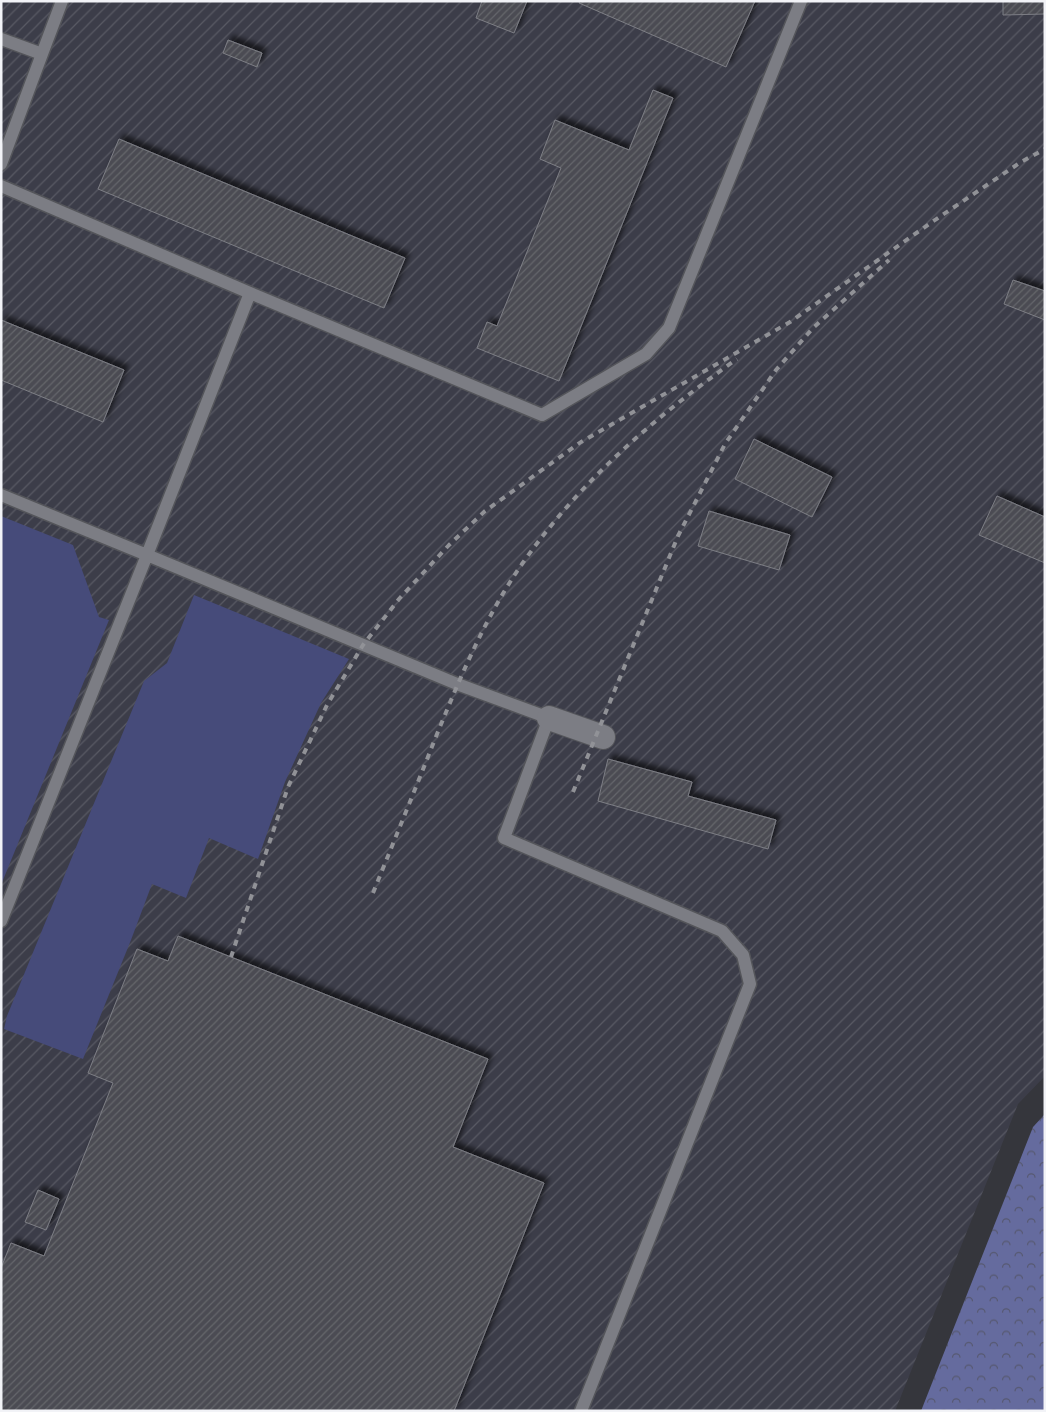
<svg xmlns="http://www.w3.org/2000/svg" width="1046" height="1412" font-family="'Source Sans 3',sans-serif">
<defs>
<pattern id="industrial-furrows" width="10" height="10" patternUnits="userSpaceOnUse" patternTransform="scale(1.25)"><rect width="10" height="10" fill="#3c3d49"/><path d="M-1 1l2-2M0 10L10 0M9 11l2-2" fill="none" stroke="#595a64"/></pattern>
<pattern id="forest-crowns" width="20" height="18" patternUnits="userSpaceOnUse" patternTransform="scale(1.25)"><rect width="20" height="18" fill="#656b9e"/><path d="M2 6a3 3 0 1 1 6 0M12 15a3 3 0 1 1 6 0" fill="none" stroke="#565870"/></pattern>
<pattern id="building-hatch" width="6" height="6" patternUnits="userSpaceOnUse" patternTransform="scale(1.25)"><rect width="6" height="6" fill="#4b4c52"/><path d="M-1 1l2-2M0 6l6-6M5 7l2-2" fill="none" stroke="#65666c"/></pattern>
<filter id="shadow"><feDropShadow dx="4.5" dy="-4.5" stdDeviation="2.5" flood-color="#0009"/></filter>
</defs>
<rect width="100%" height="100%" fill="#35363c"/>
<path fill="url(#industrial-furrows)" d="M1 1H1045V1076L1018 1104 895 1411H1Z"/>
<path fill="#464b7a" d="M1 516 73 545 99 617 109 620 1 885Z
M194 595 349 659 321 703 285 782 258 859 209 838 186 898 152 884 131 940 83 1059 4 1029 7 1016 144 681 167 663Z"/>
<path fill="url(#forest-crowns)" d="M1045 1114V1411H921L1033 1127Z"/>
<path fill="url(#building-hatch)" stroke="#7d7e85" filter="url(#shadow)" d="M482 1H527L514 33 476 18Z
M580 1H755L726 67 579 3Z
M1003 1H1045V14L1003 15Z
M228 40 262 53 257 67 223 53Z
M653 90 673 98 559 381 477 348 487 322 497 326 561 168 540 159 555 120 629 150Z
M119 139 405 258 384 308 98 189Z
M1013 280 1045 291V320L1004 304Z
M1 320 124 370 103 422 1 380Z
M754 439 832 477 812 517 735 479Z
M997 496 1045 517V563L979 535Z
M709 511 790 535 779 570 698 546Z
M608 759 692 782 688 796 776 820 768 849 598 801Z
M178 936 488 1059 453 1147 544 1183 454 1411H1V1268L11 1243 44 1256 113 1083 88 1073 137 949 168 961Z
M38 1190 59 1199 46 1230 25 1222Z"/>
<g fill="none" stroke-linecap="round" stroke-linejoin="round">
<g stroke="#54555a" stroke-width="15">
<path id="lane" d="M1 39 42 54 1 164
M42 54 62 1
M1 186 250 293 147 555 1 495
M250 293 542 415 646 354 669 328 801 1
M1 921 147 555 457 684 549 718 504 838 722 931 743 955 750 984 581 1411"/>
</g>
<g stroke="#54555a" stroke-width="26">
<path id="street" d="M549 718 603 737"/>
</g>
<use href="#lane" stroke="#7c7d84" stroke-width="12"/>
<use href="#street" stroke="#7c7d84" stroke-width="24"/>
<path stroke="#919297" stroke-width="4" stroke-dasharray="6 6" stroke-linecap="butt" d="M573 792 678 536 725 444 776 370 813 328 889 260
M373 893C394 841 415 790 435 739 460 678 485 617 522 564 580 481 655 417 737 359
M231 957 288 787 327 705 363 645 399 599 449 545 485 511 581 442 790 322 932 222 1021 162 1045 149"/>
</g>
<rect width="1046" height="1412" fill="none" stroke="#f2f3f7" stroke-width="5"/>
</svg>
